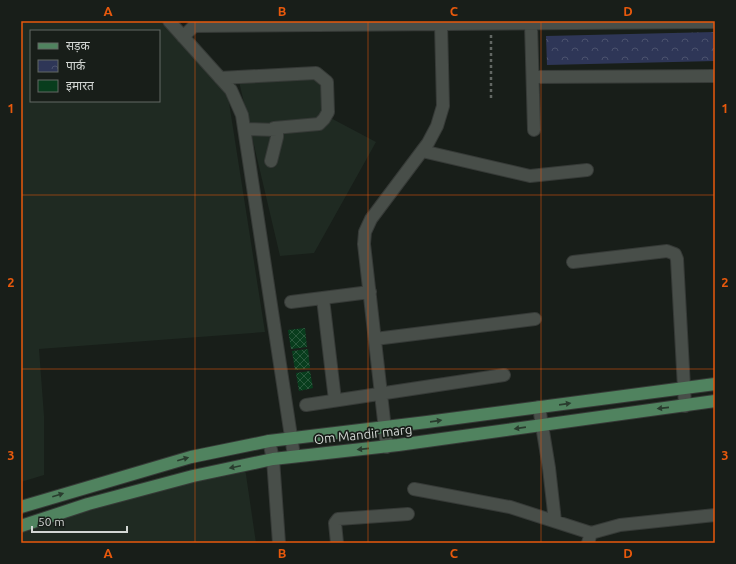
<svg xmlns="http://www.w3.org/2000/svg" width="736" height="564" font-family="Ubuntu,'Noto Sans Devanagari',sans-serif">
<defs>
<pattern id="park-crowns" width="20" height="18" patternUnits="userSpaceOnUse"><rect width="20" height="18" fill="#2e3657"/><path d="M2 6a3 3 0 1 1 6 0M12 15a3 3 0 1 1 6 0" fill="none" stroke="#4b526e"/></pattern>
<pattern id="building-cross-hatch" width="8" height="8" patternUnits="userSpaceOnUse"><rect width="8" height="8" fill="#083d1d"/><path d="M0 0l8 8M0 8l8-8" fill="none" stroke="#2b583d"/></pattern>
</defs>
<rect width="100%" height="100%" fill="#181e19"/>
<path fill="#1f2a22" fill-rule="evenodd" d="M21 21H175L225 77 265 332 39 349 44 416V475L21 482ZM31 31H159V101H31Z
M323 69 325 115 376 142 314 253 280 256 237 73Z
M244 461 256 543H21V523Z"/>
<path fill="url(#park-crowns)" d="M715 32V61L547 65 546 36Z"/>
<path fill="url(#building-cross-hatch)" d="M305 328 307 347 291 349 288 330Z
M308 349 310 368 295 370 292 351Z
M310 371 313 388 299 391 296 373Z"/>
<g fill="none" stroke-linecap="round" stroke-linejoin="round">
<g stroke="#363a37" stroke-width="14">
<path id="minor" d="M169 21 231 90 242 115 294 456
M531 24 534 130
M183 37 194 26 715 22
M533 77 715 76
M220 78 316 73 327 82 328 112 324 119 319 124 274 128
M245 129 277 130V137L271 161
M422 151 530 176 587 170
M573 262 667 251 675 254 677 259 685 406
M323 299 335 400
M291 302 370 292
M375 339 535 319
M306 405 504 375
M539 407 549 468 555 521
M269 441 273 459 279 543
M387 447 364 244 365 232 371 219 428 143 437 126 443 106 441 24
M414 489 510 507 591 533
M337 543 335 523 338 519 408 514
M588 543 591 533 620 525 715 515"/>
</g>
<g stroke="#363a37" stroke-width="14">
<path id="major" d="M21 507 191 457 269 441 427 422 715 384
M21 526 88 504 193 476 273 459 398 445 715 401"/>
</g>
<path stroke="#626763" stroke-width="2.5" stroke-dasharray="3 3" stroke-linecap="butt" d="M491 98V34"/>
<use href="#minor" stroke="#484e49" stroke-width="12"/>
<use href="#major" stroke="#50835f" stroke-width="12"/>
</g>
<defs><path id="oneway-solid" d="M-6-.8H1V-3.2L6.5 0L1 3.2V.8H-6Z"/></defs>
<g fill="#293c2e">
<use href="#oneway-solid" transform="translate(565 404) rotate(-8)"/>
<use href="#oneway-solid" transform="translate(663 408) rotate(174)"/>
<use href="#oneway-solid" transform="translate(436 421) rotate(-8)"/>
<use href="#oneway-solid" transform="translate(520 428) rotate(172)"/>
<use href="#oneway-solid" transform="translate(363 449) rotate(174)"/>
<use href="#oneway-solid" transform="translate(183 459) rotate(-16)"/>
<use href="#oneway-solid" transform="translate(235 467) rotate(168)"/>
<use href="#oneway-solid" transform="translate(58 495) rotate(-17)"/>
</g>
<path fill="none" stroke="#e8590c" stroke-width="1" stroke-opacity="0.55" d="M195 21V543M368 21V543M541 21V543M21 195H715M21 369H715"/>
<g text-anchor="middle" stroke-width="3.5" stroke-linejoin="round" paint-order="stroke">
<g font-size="13" fill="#d3d7d4" stroke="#181e19">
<text transform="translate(363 434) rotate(-6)" y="5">Om Mandir marg</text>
</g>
</g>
<rect width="736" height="564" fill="none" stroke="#181e19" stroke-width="44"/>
<rect x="30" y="30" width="130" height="72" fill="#181e19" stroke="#636864"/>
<rect x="38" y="43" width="20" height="6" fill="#50835f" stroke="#636864"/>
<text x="66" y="50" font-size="12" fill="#d3d7d4">सड़क</text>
<rect x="38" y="60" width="20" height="12" fill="url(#park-crowns)" stroke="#636864"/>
<text x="66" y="70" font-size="12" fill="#d3d7d4">पार्क</text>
<rect x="38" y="80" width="20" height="12" fill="#083d1d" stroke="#636864"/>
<text x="66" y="90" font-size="12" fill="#d3d7d4">इमारत</text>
<path d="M32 526v6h95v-6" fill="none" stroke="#d3d7d4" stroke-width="2"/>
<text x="38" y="526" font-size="12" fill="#d3d7d4" stroke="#181e19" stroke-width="3" paint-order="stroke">50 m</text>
<rect x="22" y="22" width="692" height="520" fill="none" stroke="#e8590c" stroke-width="1.5"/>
<g font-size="13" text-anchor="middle" font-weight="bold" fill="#e8590c">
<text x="108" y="16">A</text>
<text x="282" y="16">B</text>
<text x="454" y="16">C</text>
<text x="628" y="16">D</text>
<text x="11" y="113">1</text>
<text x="725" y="113">1</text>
<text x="11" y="287">2</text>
<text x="725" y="287">2</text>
<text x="11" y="460">3</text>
<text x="725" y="460">3</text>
<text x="108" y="558">A</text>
<text x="282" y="558">B</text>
<text x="454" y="558">C</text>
<text x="628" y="558">D</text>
</g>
</svg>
